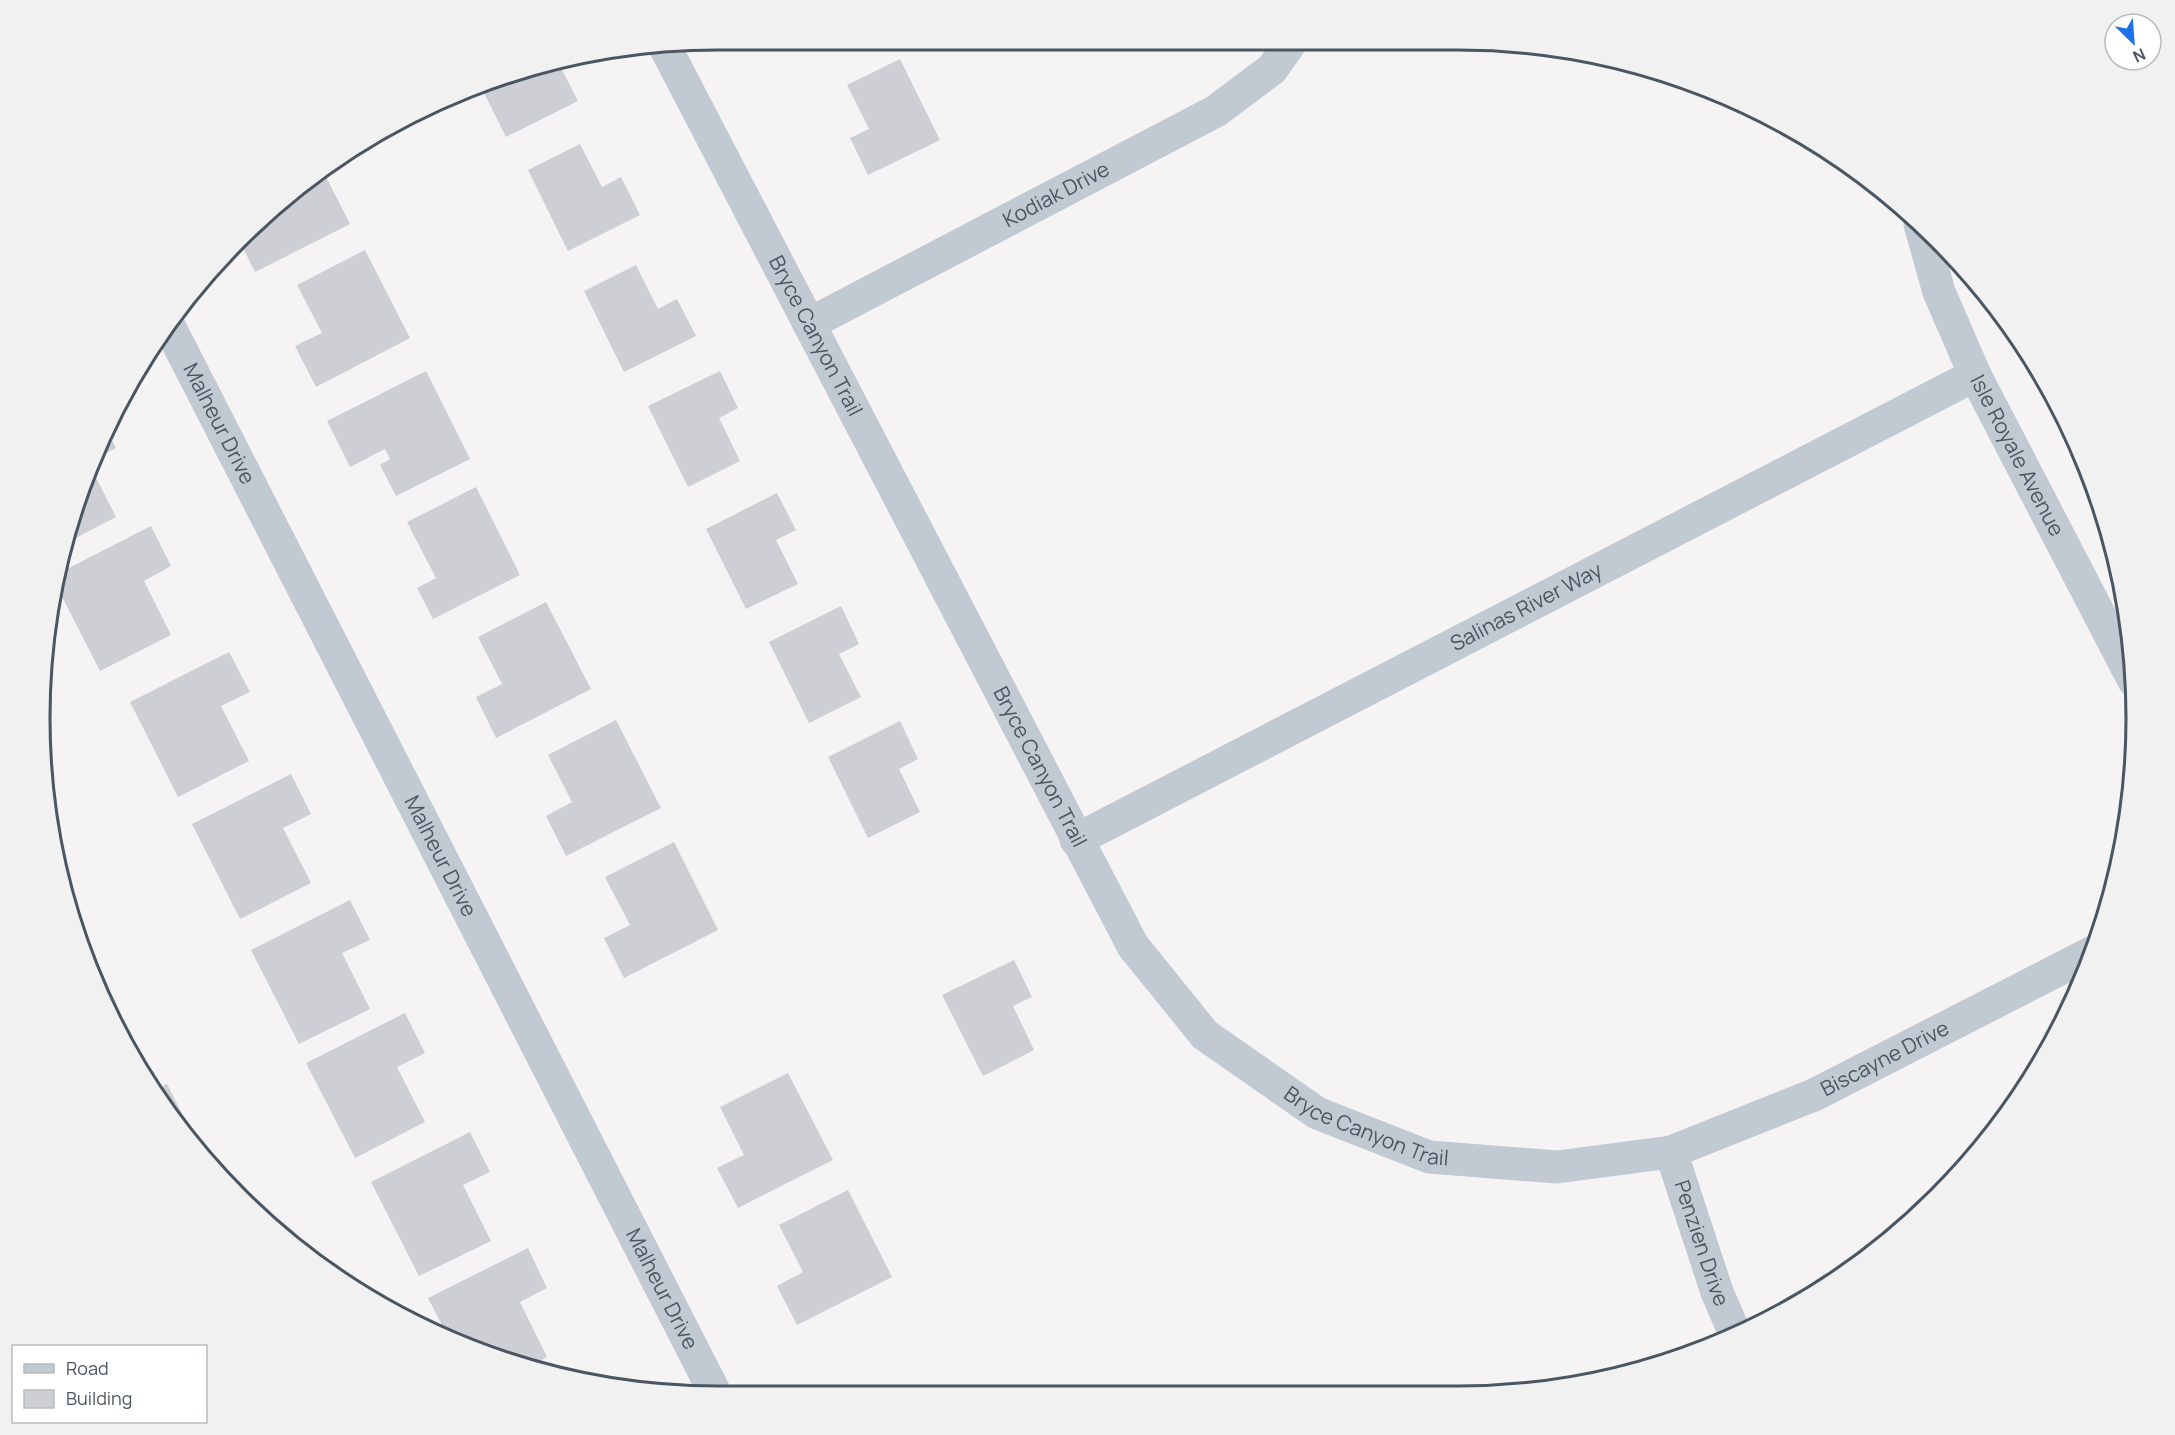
<svg xmlns="http://www.w3.org/2000/svg" width="2175" height="1435" font-family="Manrope,sans-serif">
<rect width="100%" height="100%" fill="#f5f3f3"/>
<path fill="#cdcfd5" d="M900 59 940 140 868 175 850 138 869 129 847 85Z
M559 64 578 101 506 137 480 85 500 75 536 66 540 74Z
M580 144 602 187 621 177 640 215 568 251 528 170Z
M322 169 350 224 255 272 238 238Z
M365 250 410 338 316 387 295 346 322 333 297 285Z
M636 265 658 309 677 299 696 336 624 372 584 291Z
M426 371 470 459 396 496 380 465 390 459 385 449 350 467 327 421Z
M720 371 738 408 719 418 740 461 688 487 648 406Z
M107 430 116 448 90 461 91 458Z
M89 464 116 517 62 545V542Z
M476 487 520 575 433 619 417 588 436 578 407 522Z
M777 493 796 530 776 540 798 584 746 609 706 529Z
M151 526 171 566 144 581 171 635 100 671 55 583 57 574Z
M546 602 591 689 496 738 476 697 502 684 478 637Z
M841 606 859 644 839 654 861 697 809 723 769 642Z
M229 652 250 692 221 706 249 761 178 797 130 702Z
M616 720 661 808 566 856 546 816 572 802 548 755Z
M900 721 918 759 899 769 920 812 868 838 828 757Z
M291 774 311 814 283 828 311 883 240 919 192 824Z
M674 842 718 930 624 978 604 938 630 925 605 877Z
M65 900 83 931 79 933Z
M350 900 370 940 342 953 370 1009 299 1044 251 950Z
M1014 960 1032 997 1013 1006 1034 1050 983 1076 942 995Z
M97 970 140 1054 131 1059 94 971Z
M405 1013 425 1053 397 1067 425 1122 355 1158 306 1063Z
M788 1073 833 1160 738 1208 717 1168 744 1155 720 1107Z
M167 1084 203 1155V1156L179 1131 153 1091Z
M470 1132 490 1172 463 1185 491 1241 419 1276 371 1182Z
M848 1190 892 1277 797 1325 777 1286 803 1272 779 1225Z
M528 1248 547 1288 520 1302 547 1357 528 1367 500 1360 449 1339 428 1298Z"/>
<g fill="none" stroke-linecap="round" stroke-linejoin="round">
<g stroke="#c1cad2" stroke-width="33">
<path id="s1" d="M664 45 1133 946 1205 1035 1317 1113 1429 1157 1557 1167 1671 1152 1814 1095 2093 952"/>
<path id="s2" d="M1920 224 1939 292 1975 375 2134 681"/>
<path id="s3" d="M168 324 714 1391"/>
<path id="s4" d="M809 324 1216 111 1272 69 1289 45"/>
<path id="s5" d="M1076 840 1975 375"/>
<path id="s6" d="M1671 1152 1717 1292 1735 1334"/>
</g>
</g>
<g text-anchor="middle" stroke-width="5" stroke-linejoin="round" paint-order="stroke">
<g font-size="21" fill="#4a5661" stroke="#fff">
<text dy="7" stroke="none"><textPath href="#s4" startOffset="279">Kodiak Drive</textPath></text>
<text dy="7" stroke="none"><textPath href="#s1" startOffset="328">Bryce Canyon Trail</textPath></text>
<text dy="7" stroke="none"><textPath href="#s3" startOffset="112">Malheur Drive</textPath></text>
<text dy="7" stroke="none"><textPath href="#s2" startOffset="252">Isle Royale Avenue</textPath></text>
<text dy="7" stroke="none"><textPath href="#s5" startOffset="507">Salinas River Way</textPath></text>
<text dy="7" stroke="none"><textPath href="#s1" startOffset="814">Bryce Canyon Trail</textPath></text>
<text dy="7" stroke="none"><textPath href="#s3" startOffset="598">Malheur Drive</textPath></text>
<text dy="7" stroke="none"><textPath href="#s1" startOffset="1864">Biscayne Drive</textPath></text>
<text dy="7" stroke="none"><textPath href="#s1" startOffset="1318">Bryce Canyon Trail</textPath></text>
<text dy="7" stroke="none"><textPath href="#s6" startOffset="96">Penzien Drive</textPath></text>
<text dy="7" stroke="none"><textPath href="#s3" startOffset="1084">Malheur Drive</textPath></text>
</g>
</g>
<path d="M0 0H2175V1435H0ZM718 50H1458A668 668 0 0 1 2126 718V718A668 668 0 0 1 1458 1386H718A668 668 0 0 1 50 718V718A668 668 0 0 1 718 50Z" fill="#f1f1f2" fill-rule="evenodd"/>
<path fill="none" stroke="#4a5661" stroke-width="3" d="M718 50H1458A668 668 0 0 1 2126 718V718A668 668 0 0 1 1458 1386H718A668 668 0 0 1 50 718V718A668 668 0 0 1 718 50Z"/>
<rect x="12" y="1345" width="195" height="78" fill="#ffffff" stroke="#b7bbc0" stroke-width="1.5"/>
<rect x="24" y="1364" width="30" height="9" fill="#c1cad2" stroke="#b7bbc0" stroke-width="1.5"/>
<text x="66" y="1375" font-size="18" fill="#4a5661">Road</text>
<rect x="24" y="1390" width="30" height="18" fill="#cdcfd5" stroke="#b7bbc0" stroke-width="1.5"/>
<text x="66" y="1405" font-size="18" fill="#4a5661">Building</text>
<g transform="translate(2133 42) rotate(155)"><circle r="28" fill="#ffffff" stroke="#b7bbc0" stroke-width="1.5"/>
<path d="M0-4.5L10 22L0 15L-10 22Z" fill="#1a73e8"/>
<text y="-9" font-size="16" font-weight="bold" text-anchor="middle" fill="#4a5661">N</text>
</g>
</svg>
